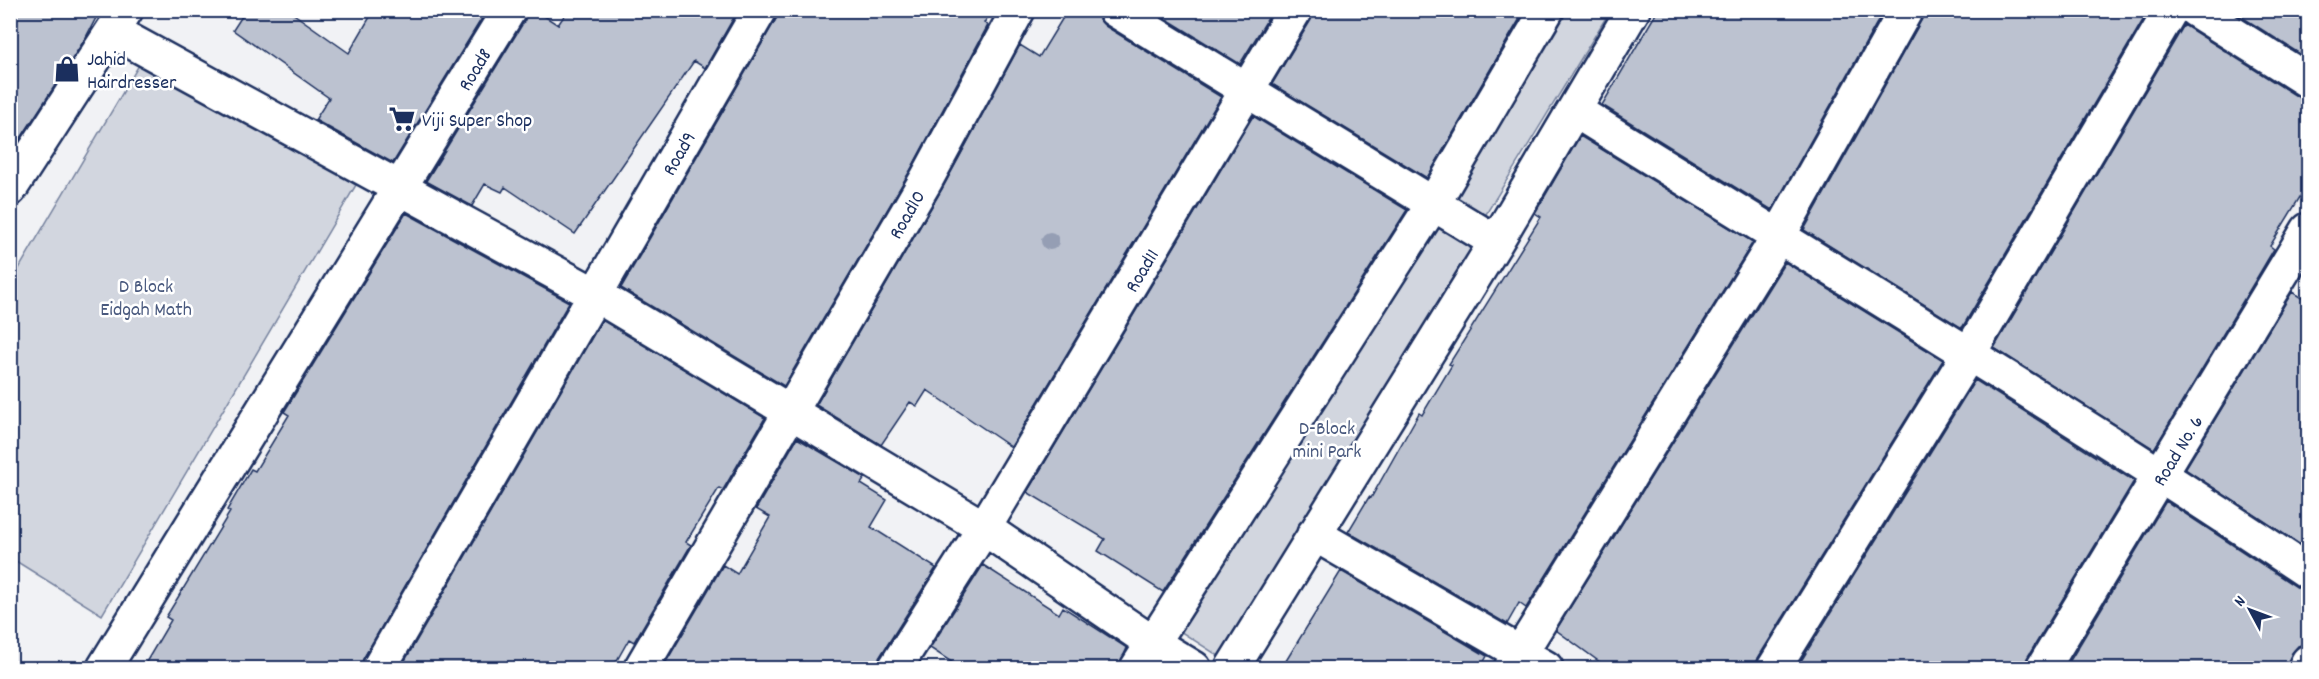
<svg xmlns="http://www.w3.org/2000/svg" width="2319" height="679" font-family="Dekko,sans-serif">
<rect width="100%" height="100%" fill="#f1f2f5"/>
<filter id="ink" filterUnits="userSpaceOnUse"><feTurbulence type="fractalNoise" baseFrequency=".0167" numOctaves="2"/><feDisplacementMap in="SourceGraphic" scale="12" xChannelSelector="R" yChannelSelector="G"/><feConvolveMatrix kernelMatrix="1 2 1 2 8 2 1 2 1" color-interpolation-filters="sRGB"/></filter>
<g filter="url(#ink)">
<path fill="#d2d6df" stroke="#76829e" stroke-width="1.5" d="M1559 11H1610L1480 224 1443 200Z
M146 53 356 185 102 615 11 558V282Z
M1425 216 1479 250 1228 662 1175 628Z"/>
<path fill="#bcc2d0" stroke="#1b2f5e" stroke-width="1.5" d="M10 10H100L85 39 12 152Z
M246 10H288L349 53 374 10H487L393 163 315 120 329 98 233 30Z
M528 10H535L558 25 568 10H738L705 68 694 61 575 234 505 187 502 192 485 184 472 206 426 181 525 20Z
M779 10H992L984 23 988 25 910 171 784 386 621 288 776 19Z
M1096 10 1099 19 1105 26 1221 97 1011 447 927 390 917 406 910 402 881 445 816 405 942 189 1020 45 1039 57 1067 11Z
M1152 10H1273L1240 64Z
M1314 10H1525L1427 178 1272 84 1311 20Z
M1658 10H1884L1772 210 1602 105Z
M1925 10H2149L1962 328 1804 230 1922 19Z
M2231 10H2308V59Z
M2184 25 2298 97 2308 100V184L2270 246 2274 249 2261 271 2154 449 1994 348Z
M1253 116 1407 210 1163 592 1098 551 1105 539 1027 492Z
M1580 136 1753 242 1526 608 1519 603 1507 624 1348 532 1369 497 1371 498 1419 413 1422 415 1452 365 1449 364 1541 217 1535 213Z
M406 213 569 302 363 659 360 669H142L171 620 166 617 230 512 227 510 251 469 255 471 289 415 284 412Z
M1785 262 1943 360 1758 658 1755 669 1608 668 1556 630Z
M2292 292 2308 302V550L2185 469Z
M602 320 765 418 723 490 719 488 686 542 691 545 634 642 629 639 612 669H400Z
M1975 380 2134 481 2027 658 2024 669H1796Z
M797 438 865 478 861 484 887 500 871 527 936 568 879 658 876 669H676L666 662 723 565 737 574 770 517 756 509Z
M2166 501 2298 588 2308 590V643L2298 646 2292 653 2286 669H2065Z
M983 565 1059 614 1063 607 1127 648 1118 669H962L930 648Z
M1341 571 1487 656 1480 669H1281Z"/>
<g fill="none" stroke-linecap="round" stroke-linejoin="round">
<g stroke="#1b2f5e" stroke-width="38">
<path id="minor" d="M1115 10 1496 242
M2195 10 2308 81
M114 32 596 295 984 528 1151 642 1194 668
M1574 110C1820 263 2068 411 2308 572
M10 189 126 10
M1314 534 1546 668
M104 668 509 10
M379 668 760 10
M641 668 926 180 1018 10
M895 668 984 528 1295 10
M1137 668 1433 204 1547 10
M1232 668 1496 242 1633 10
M1511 668 1778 237 1906 10
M1774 668 1970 352 2171 10
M2043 668 2308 230
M2305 668 2308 662"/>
</g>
<use href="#minor" stroke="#fff" stroke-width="33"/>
</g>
<circle fill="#959eb4" cx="1050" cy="241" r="9"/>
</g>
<defs>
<g id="shop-bare" transform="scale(2.07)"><path d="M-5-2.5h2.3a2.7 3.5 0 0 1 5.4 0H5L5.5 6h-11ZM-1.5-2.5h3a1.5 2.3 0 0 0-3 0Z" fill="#1b2f5e" stroke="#fff" stroke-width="2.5" paint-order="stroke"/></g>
<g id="supermarket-bare" transform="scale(2.07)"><path d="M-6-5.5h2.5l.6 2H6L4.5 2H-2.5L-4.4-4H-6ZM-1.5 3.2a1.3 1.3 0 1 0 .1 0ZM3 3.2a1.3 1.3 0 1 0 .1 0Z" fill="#1b2f5e" stroke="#fff" stroke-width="2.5" paint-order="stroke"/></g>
</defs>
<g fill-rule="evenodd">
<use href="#shop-bare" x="67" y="69"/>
<use href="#supermarket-bare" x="402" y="119"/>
</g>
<g text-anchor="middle" stroke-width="5" stroke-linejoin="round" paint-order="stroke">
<g font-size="20" fill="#1b2f5e" stroke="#fff" text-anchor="start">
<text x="87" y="65">Jahid<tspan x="87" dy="23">Hairdresser</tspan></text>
<text x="422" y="126">Viji Super Shop</text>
</g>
<g font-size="20" fill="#1b2f5e" stroke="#fff">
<text transform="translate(474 69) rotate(-59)" y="7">Road8</text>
<text transform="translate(678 153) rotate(-60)" y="7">Road9</text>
<text transform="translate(906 214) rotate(-60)" y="7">Road10</text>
<text transform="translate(1141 270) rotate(-59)" y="7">Road11</text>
<text transform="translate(2177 450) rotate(-59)" y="7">Road No. 6</text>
</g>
<g font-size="20" fill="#49597e" stroke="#fff">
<text x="146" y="292">D Block<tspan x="146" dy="23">Eidgah Math</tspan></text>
<text x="1327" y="434">D-Block<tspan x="1327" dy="23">mini Park</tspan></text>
</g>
</g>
<rect width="2319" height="679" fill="none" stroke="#fff" stroke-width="36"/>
<rect x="18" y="18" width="2283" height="643" fill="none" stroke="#1b2f5e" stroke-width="2" filter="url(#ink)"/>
<g transform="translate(2250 610) rotate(311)" stroke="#ffffff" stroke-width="4.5" paint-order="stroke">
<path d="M0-4.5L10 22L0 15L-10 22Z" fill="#1b2f5e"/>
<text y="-9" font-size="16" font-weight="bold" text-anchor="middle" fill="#1b2f5e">N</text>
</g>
</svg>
